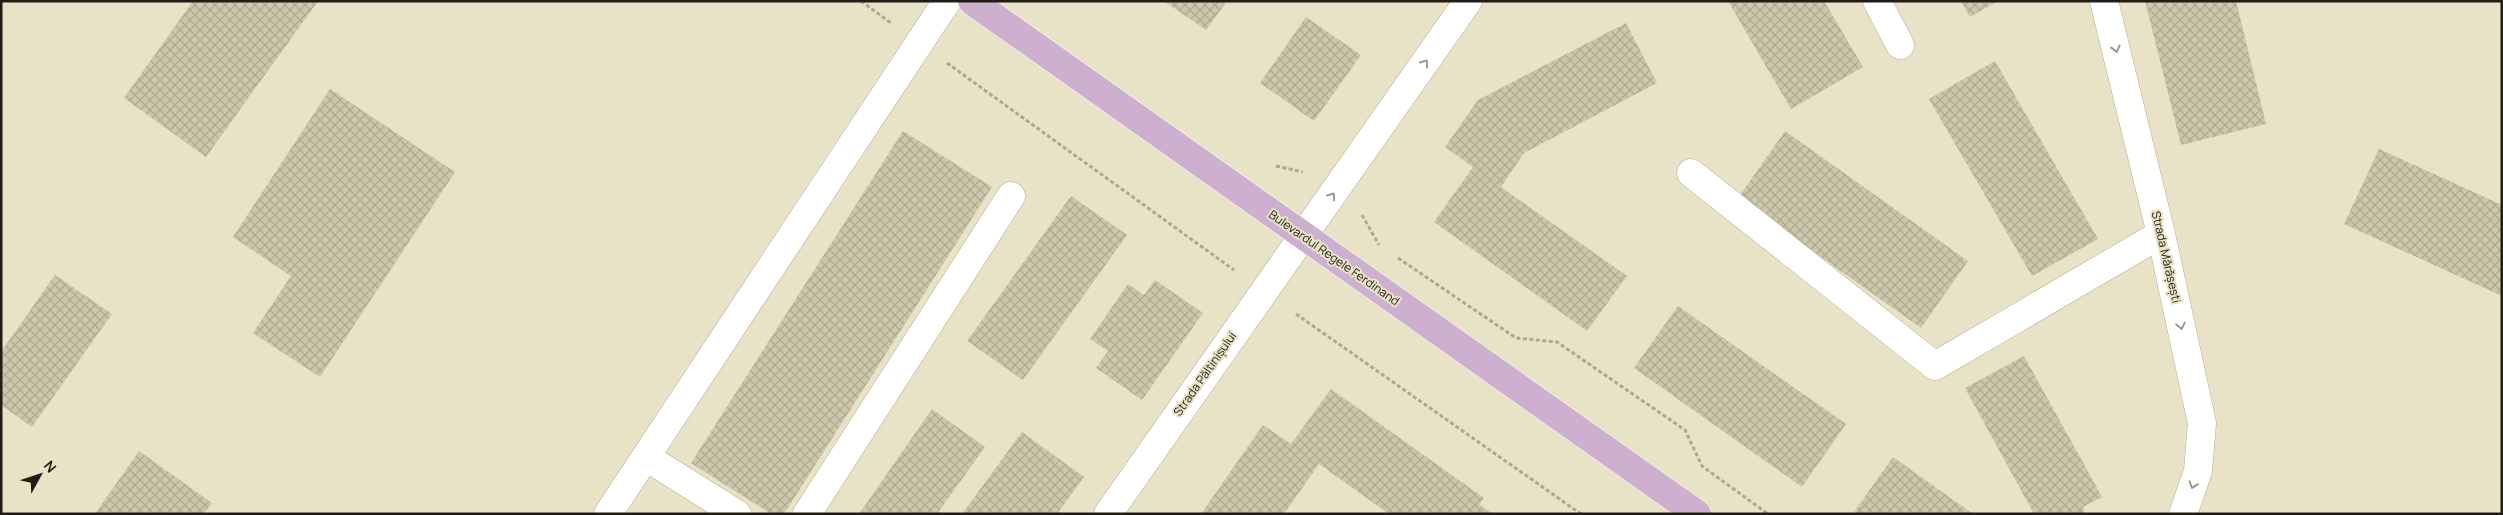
<svg xmlns="http://www.w3.org/2000/svg" width="2503" height="515" font-family="Manrope,sans-serif">
<defs>
<pattern id="building-cross-hatch" width="8" height="8" patternUnits="userSpaceOnUse" patternTransform="scale(1.25)"><rect width="8" height="8" fill="#ccc6ab"/><path d="M0 0l8 8M0 8l8-8" fill="none" stroke="#afaa92"/></pattern>
</defs>
<rect width="100%" height="100%" fill="#e8e3c7"/>
<path fill="url(#building-cross-hatch)" d="M193 1H318L206 157 124 98Z
M1164 1H1227L1206 30Z
M1728 1H1824L1863 67 1791 109Z
M1961 1H1998L1970 17Z
M2145 1H2236L2266 124 2181 145Z
M1306 17 1361 55 1314 121 1260 83Z
M1626 23 1657 83 1524 153 1501 187 1627 276 1587 331 1434 222 1473 167 1445 147 1478 100Z
M1995 61 2098 239 2032 276 1929 99Z
M330 89 455 172 320 377 253 333 291 276 233 237Z
M903 131 992 187 784 514H771L691 463Z
M1785 131 1968 261 1921 328 1738 198Z
M2379 149 2502 205V296L2344 224Z
M1071 196 1127 235 1023 380 967 341Z
M55 275 112 314 32 427 1 405V352Z
M1155 280 1203 313 1142 400 1096 368 1108 351 1090 339 1128 284 1144 295Z
M1678 306 1846 424 1802 487 1634 368Z
M2024 356 2102 497 2083 507 2085 514H2034L1965 388Z
M1331 389 1484 498 1479 504 1492 514H1389L1319 464 1284 514H1201L1263 425 1291 444Z
M932 409 985 447 937 514H859Z
M1022 432 1084 477 1057 514H962Z
M139 451 212 503 204 514H95Z
M1893 457 1973 514H1856L1854 512Z"/>
<g fill="none" stroke-linecap="round" stroke-linejoin="round">
<g stroke="#b3ae93" stroke-width="29">
<path id="minor" d="M1877 1 1900 45
M2104 1 2161 234 2202 423 2198 471 2183 514
M1691 173 1935 366 2161 234
M646 457 737 514
M608 514 947 1
M807 514 1011 196
M1108 514 1468 1"/>
</g>
<g stroke="#fff" stroke-width="29">
<path id="major" d="M972 1 1697 514"/>
</g>
<path stroke="#aca891" stroke-width="3" stroke-dasharray="4 2.5" stroke-linecap="butt" d="M861 1 891 23
M947 63 1234 270
M1276 166 1303 172
M1362 215 1379 245
M1398 258 1516 338 1557 342 1685 430 1702 466 1768 514
M1296 314 1581 514"/>
<use href="#minor" stroke="#fff" stroke-width="28"/>
<use href="#major" stroke="#cdafd0" stroke-width="28"/>
</g>
<defs><path id="oneway-chevron" d="M-2-3.5L2.5 0L-2 3.5" fill="none" stroke-width="1.6" stroke-linecap="round" stroke-linejoin="round" transform="scale(1.25)"/></defs>
<g stroke="#9b9a95">
<use href="#oneway-chevron" transform="translate(2116 49) rotate(76)"/>
<use href="#oneway-chevron" transform="translate(1425 63) rotate(-55)"/>
<use href="#oneway-chevron" transform="translate(1332 196) rotate(-55)"/>
<use href="#oneway-chevron" transform="translate(2181 326) rotate(78)"/>
<use href="#oneway-chevron" transform="translate(2193 485) rotate(109)"/>
</g>
<g text-anchor="middle" stroke-width="4" stroke-linejoin="round" paint-order="stroke">
<g font-size="12" fill="#201e14" stroke="#e8e3c7">
<text transform="translate(2166 257) rotate(77)" y="4">Strada Mărășești</text>
<text transform="translate(1334 258) rotate(35)" y="4">Bulevardul Regele Ferdinand</text>
<text transform="translate(1205 374) rotate(-55)" y="4">Strada Păltinișului</text>
</g>
</g>
<rect width="2503" height="515" fill="none" stroke="#201e14" stroke-width="5"/>
<g transform="translate(40 475) rotate(50)" stroke="#e8e3c7" stroke-width="4" paint-order="stroke">
<path d="M0-4L9 19L0 12L-9 19Z" fill="#201e14"/>
<text y="-8" font-size="14" font-weight="bold" text-anchor="middle" fill="#201e14">N</text>
</g>
</svg>
